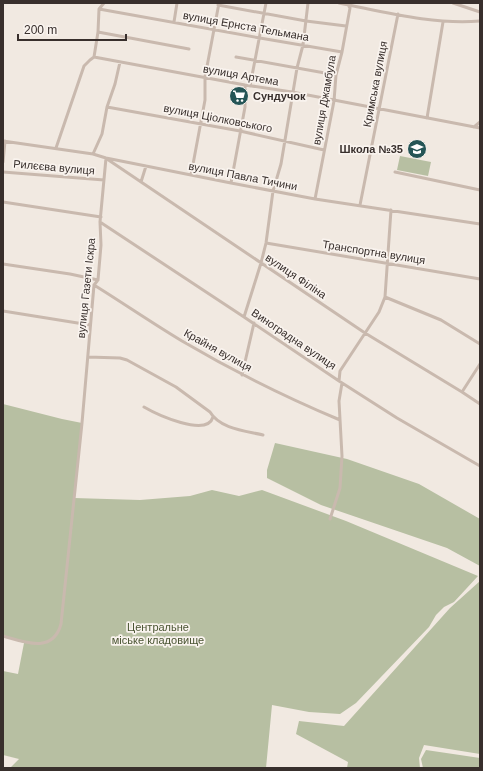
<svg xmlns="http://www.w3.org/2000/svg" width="483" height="771" font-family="Arial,sans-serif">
<rect width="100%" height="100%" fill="#f1e9e1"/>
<path fill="#b7bfa2" d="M400 156 431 162 428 176 397 170Z
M3 404 62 419 82 423 74 498 140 500 190 496 212 490 239 496 262 490 346 521 478 576 454 602 444 607 436 615 429 627 356 703 340 714 309 712 272 705 266 768H10L19 759 3 755V671L18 674 24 643 3 636Z
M275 443 347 459 419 484 480 519V566L447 548 321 505 267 478V470Z
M480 581V754L424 745 419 758 420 768H347L348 762 296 734 299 721 344 726 450 608Z
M426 750 480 758V768H423L421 759Z"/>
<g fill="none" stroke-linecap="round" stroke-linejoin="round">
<path stroke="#c9b9ae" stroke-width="3" d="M339 3C385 12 433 25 480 21
M453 3 480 12
M218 5 306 21 346 26
M99 9 260 38 342 52
M174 22 177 3
M98 32 189 49
M94 57 245 85 292 92 480 128
M94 57 98 32 99 9 104 3
M236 57 336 75
M250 86 266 3
M107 107 240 131 324 150
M427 118 443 22
M474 127 480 122
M3 141 93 154 106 158 231 183 315 199 480 224
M56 148 84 66 90 60 94 57
M93 154 102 134 107 107 115 84 120 62
M107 159 365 333 462 392 480 404
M3 162 5 141
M3 172 104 180
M395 172 480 190
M191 175 205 100V77L219 3
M141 182 146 166
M231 183 245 107V85
M315 199 334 101 336 75 342 52 350 8 348 5
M3 202 101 217
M360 205 398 14
M100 222 244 317 339 381 397 418 480 466
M266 243 480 279
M3 264 70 274 98 280
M94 285C123 303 152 323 182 341 233 371 285 397 340 420
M385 297 441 320 480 344
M3 311 90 325
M244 317 261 263 266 243 273 191 281 164 297 68 303 45 308 3
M88 357 120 358 127 360 176 387 210 412C220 429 246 431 263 435
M242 375 254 323
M339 381 340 371 379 312 385 297 391 210
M462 392 480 364
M144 407C156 414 207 438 213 417
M330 519 340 488 342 456 339 401 342 383
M3 636C24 642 53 654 61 624L82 423 94 285 98 280 101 245 100 222 106 158"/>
</g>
<defs>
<g id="supermarket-disc" transform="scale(1)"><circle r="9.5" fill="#255556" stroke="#f9f3ee"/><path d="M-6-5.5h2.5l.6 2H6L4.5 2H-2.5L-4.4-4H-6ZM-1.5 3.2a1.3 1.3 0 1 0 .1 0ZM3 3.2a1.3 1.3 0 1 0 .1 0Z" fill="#fff"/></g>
<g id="school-disc" transform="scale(1)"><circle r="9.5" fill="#255556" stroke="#f9f3ee"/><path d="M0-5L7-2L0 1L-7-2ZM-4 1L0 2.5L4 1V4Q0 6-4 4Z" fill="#fff"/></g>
</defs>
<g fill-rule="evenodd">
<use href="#supermarket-disc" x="239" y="96"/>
<use href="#school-disc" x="417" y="149"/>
</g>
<g text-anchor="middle" stroke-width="3.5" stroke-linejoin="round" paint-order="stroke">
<g font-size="11" fill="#382f2c" stroke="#f9f3ee">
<text transform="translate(246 26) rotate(10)" y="4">вулиця Ернста Тельмана</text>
<text transform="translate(241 75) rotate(10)" y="4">вулиця Артема</text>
<text transform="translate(375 84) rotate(-79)" y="4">Кримська вулиця</text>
<text transform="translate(324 100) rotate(-80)" y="4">вулиця Джамбула</text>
<text transform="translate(218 118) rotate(11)" y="4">вулиця Ціолковського</text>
<text transform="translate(54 167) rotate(5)" y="4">Рилєєва вулиця</text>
<text transform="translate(243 176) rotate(11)" y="4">вулиця Павла Тичини</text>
<text transform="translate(374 252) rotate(9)" y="4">Транспортна вулиця</text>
<text transform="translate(296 276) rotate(34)" y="4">вулиця Філіна</text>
<text transform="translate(86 288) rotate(-84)" y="4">вулиця Газети Іскра</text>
<text transform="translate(294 339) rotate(34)" y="4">Виноградна вулиця</text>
<text transform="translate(218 350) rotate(29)" y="4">Крайня вулиця</text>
</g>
<g font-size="11" font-weight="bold" fill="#382f2c" stroke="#f9f3ee" text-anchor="start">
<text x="253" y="100">Сундучок</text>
<text x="403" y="153" text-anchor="end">Школа №35</text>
</g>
<g font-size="11" fill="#495432" stroke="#f9f3ee">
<text x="158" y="631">Центральне<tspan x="158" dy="13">міське кладовище</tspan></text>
</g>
</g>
<rect width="483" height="771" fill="none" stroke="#382f2c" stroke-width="8"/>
<path d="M18 34v6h108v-6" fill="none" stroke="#382f2c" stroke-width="2"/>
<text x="24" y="34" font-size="12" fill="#382f2c" stroke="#f9f3ee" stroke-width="3" paint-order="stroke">200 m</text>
</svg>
